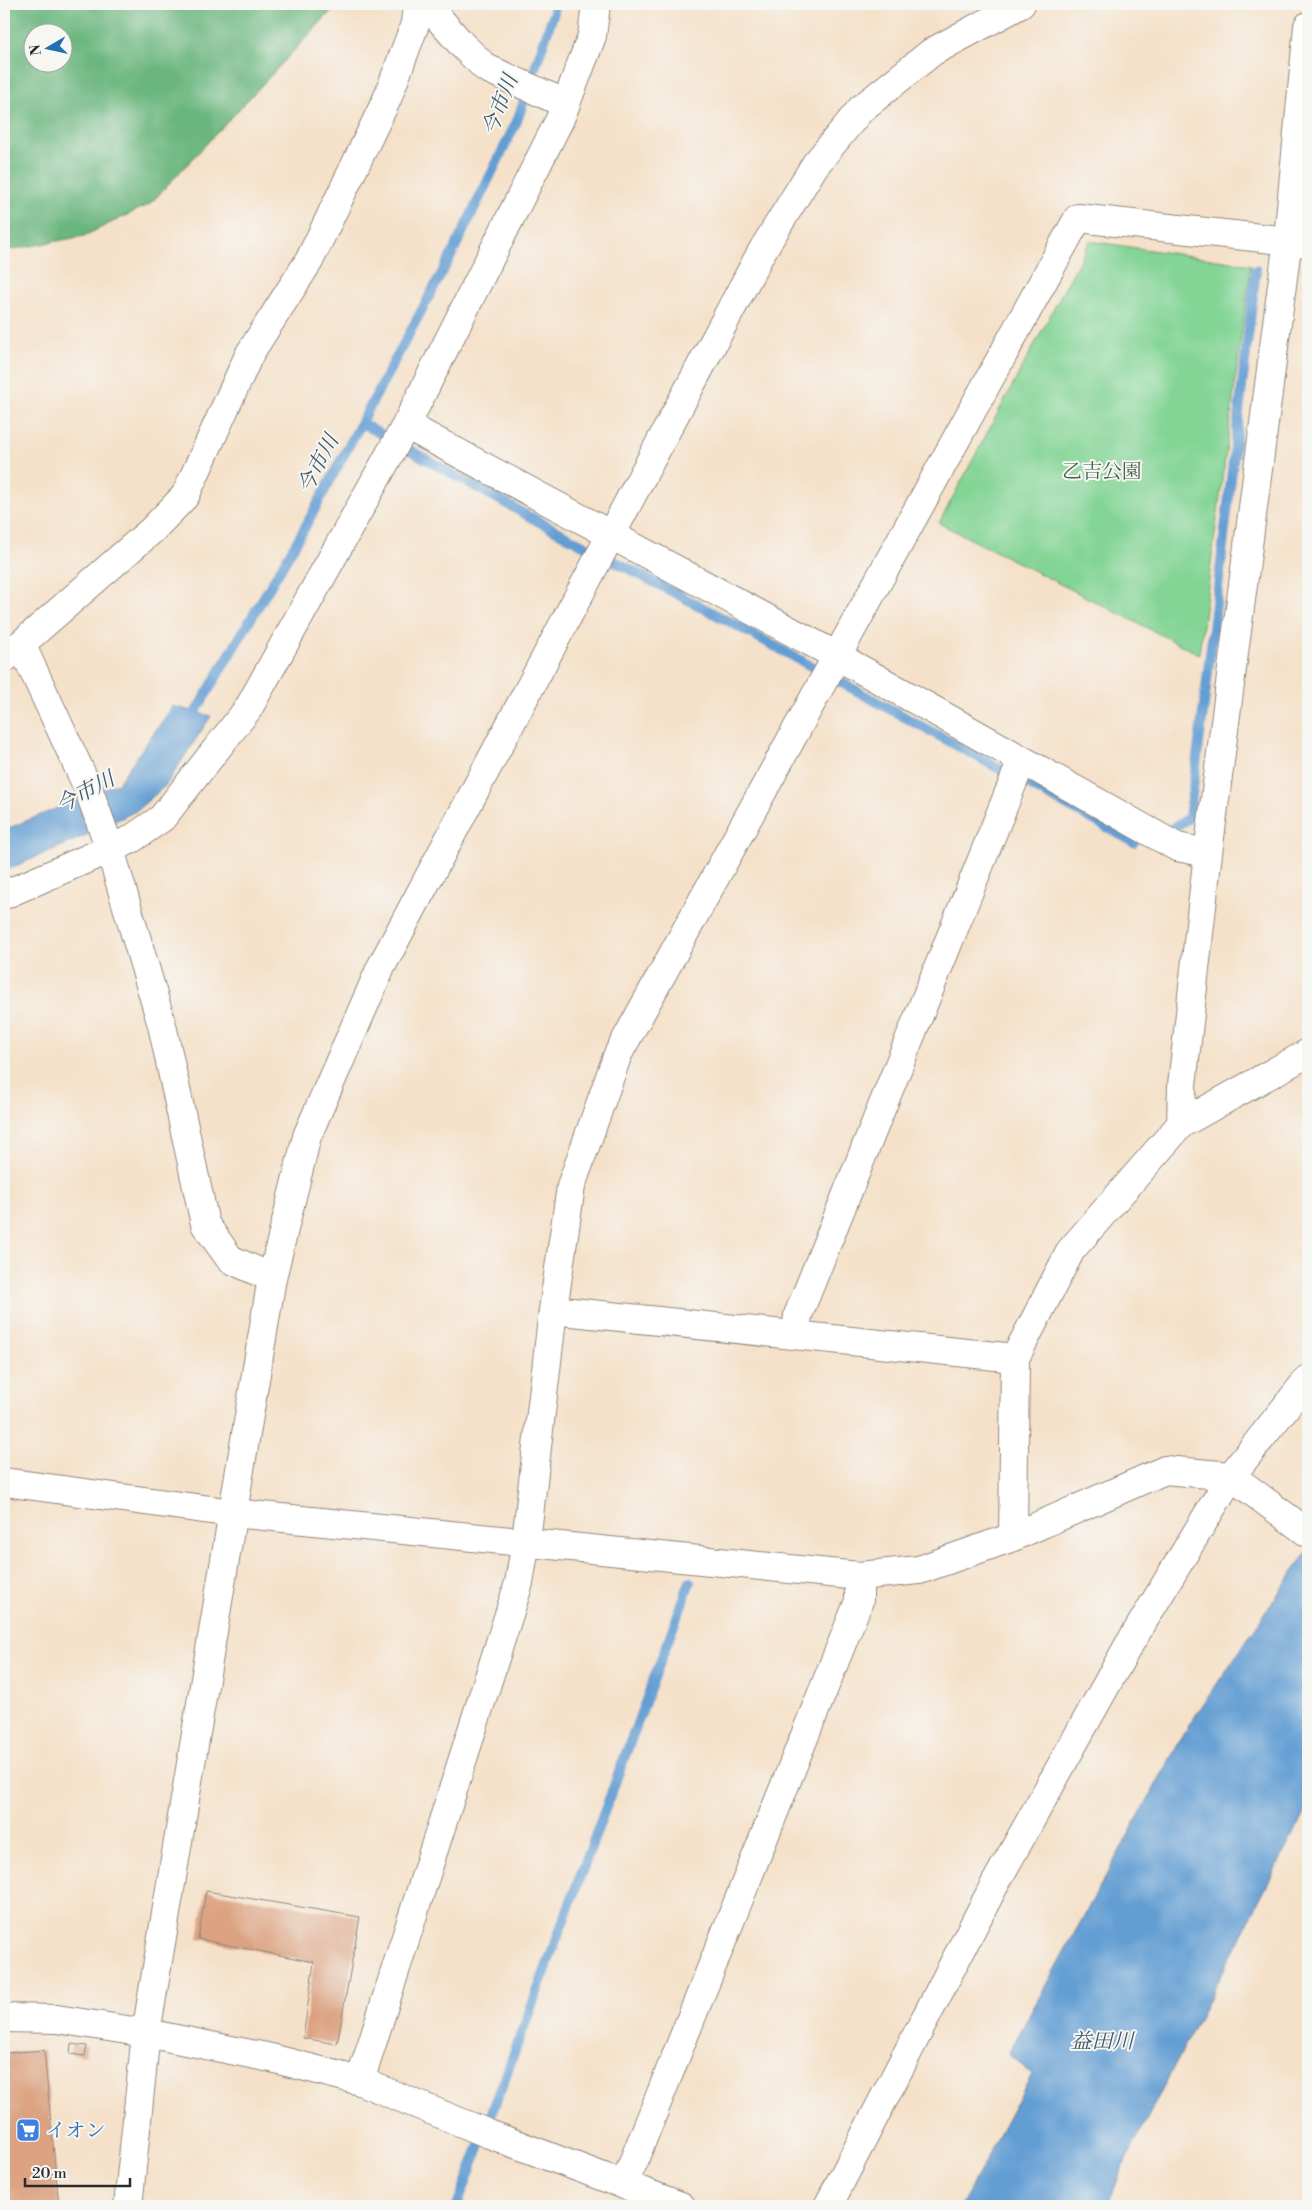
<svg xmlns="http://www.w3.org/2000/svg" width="1312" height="2210" font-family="'Libre Bodoni','Noto Serif JP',serif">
<rect width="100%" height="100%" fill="#f6f6f2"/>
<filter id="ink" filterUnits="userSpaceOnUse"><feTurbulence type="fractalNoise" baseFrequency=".02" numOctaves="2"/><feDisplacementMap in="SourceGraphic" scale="10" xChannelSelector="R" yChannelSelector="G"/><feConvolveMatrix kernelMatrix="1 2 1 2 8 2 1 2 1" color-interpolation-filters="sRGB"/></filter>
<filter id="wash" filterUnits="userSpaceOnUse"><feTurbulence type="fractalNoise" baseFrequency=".0096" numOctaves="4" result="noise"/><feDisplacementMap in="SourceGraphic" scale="20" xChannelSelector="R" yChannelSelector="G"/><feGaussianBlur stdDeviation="1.12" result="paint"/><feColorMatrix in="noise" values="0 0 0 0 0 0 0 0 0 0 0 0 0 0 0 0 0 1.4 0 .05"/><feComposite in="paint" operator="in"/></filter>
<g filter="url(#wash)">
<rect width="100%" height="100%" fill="#f5e1c9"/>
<path fill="#83d495" stroke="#578060" d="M1090 241 1251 265 1199 654 939 523Z"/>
<path fill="#6ab67e" stroke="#4a7054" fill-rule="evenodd" d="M4 4H338L150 204 84 236 4 251ZM32 32H62V62H32Z"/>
<path fill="#649ed3" stroke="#48647f" d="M173 706 211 716 166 785 136 811 78 839 4 871V830L118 783Z
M1308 1550V1806L1127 2158 1107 2206H961L1032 2074 1008 2054 1187 1728Z"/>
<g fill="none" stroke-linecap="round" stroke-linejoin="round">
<path stroke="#649ed3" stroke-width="10" d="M361 423 532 518 730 622 1134 842
M189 723 303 531 452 254 517 121 554 12V4
M1173 828 1189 818 1203 713 1256 270
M457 2206 690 1582"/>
</g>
<g id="blocks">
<path fill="#dca281" d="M206 1891 360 1917 337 2044 303 2038 314 1962 198 1939Z
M71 2044 87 2046 85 2056 70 2054Z
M44 2050 59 2206H4V2053Z"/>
</g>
</g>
<g filter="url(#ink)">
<use href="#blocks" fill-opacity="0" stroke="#90867a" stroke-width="1"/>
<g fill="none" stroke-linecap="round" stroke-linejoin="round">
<g stroke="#90867a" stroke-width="30">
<path id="street" d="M426 4 464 47 486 68 566 104
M596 4 592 36 560 119 406 425 837 656 1177 847 1208 853
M21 644 88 788 110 849 162 1025 205 1224 230 1259 272 1278
M4 659 152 530 185 496 250 353 309 261 387 99 415 24 417 4
M4 895 130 840 162 818 248 709 406 425
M1181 1124 1182 1085 1208 853 1288 239 1308 26
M553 1310 1015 1358
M796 1335 798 1315 1022 760
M4 1482 233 1513 859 1576 919 1570 1013 1537 1165 1470 1231 1476 1308 1533
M1013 1537 1015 1358 1071 1250 1181 1124 1308 1053
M4 2018 57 2019 146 2033 271 2058 360 2081 489 2134 681 2206
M360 2081 519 1583 526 1541 553 1310 571 1186 618 1054 1078 218 1308 243
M624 2185 859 1601V1576
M828 2206 996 1882 1127 1648 1231 1476 1308 1379"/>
</g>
<g stroke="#90867a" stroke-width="30">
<path id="secondary" d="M128 2206 146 2033 272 1278 307 1136 381 967 762 251 815 165 861 109 932 52 1021 4"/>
</g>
<use href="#street" stroke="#fff" stroke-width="28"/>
<use href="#secondary" stroke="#fff" stroke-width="28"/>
</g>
</g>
<defs>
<g id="supermarket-square" transform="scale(1.25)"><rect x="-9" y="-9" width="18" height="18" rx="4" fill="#3f7fe0" stroke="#f6f6f2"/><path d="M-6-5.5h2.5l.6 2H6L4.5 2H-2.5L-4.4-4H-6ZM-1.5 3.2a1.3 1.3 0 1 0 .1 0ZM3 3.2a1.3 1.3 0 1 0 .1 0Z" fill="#fff"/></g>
</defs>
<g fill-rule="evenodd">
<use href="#supermarket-square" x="28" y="2130"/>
</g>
<g text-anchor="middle" stroke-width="4" stroke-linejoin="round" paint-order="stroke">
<g font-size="20" fill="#455e4b" stroke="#f6f6f2">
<text x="1102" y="478">乙吉公園</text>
</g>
<g font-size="20" fill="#366cbe" stroke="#f6f6f2" text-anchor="start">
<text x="46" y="2137">イオン</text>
</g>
<g font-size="21" font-style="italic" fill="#42596e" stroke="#f6f6f2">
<text transform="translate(500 105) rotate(-69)" y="7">今市川</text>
<text transform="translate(318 464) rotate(-62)" y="7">今市川</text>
<text transform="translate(85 792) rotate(-28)" y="7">今市川</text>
<text x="1102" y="2048">益田川</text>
</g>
</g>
<rect width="1312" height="2210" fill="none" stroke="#f6f6f2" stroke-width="20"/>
<g transform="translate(48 48) rotate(261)"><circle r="24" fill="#f6f6f2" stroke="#a5a5a2"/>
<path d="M0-4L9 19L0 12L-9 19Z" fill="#1f6fb2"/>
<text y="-8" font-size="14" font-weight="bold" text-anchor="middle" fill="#2b2b2b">N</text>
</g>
<path d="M25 2178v8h105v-8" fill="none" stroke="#2b2b2b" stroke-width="2.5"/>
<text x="32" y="2178" font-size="15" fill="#2b2b2b" stroke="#f6f6f2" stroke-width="4" paint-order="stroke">20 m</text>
</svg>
